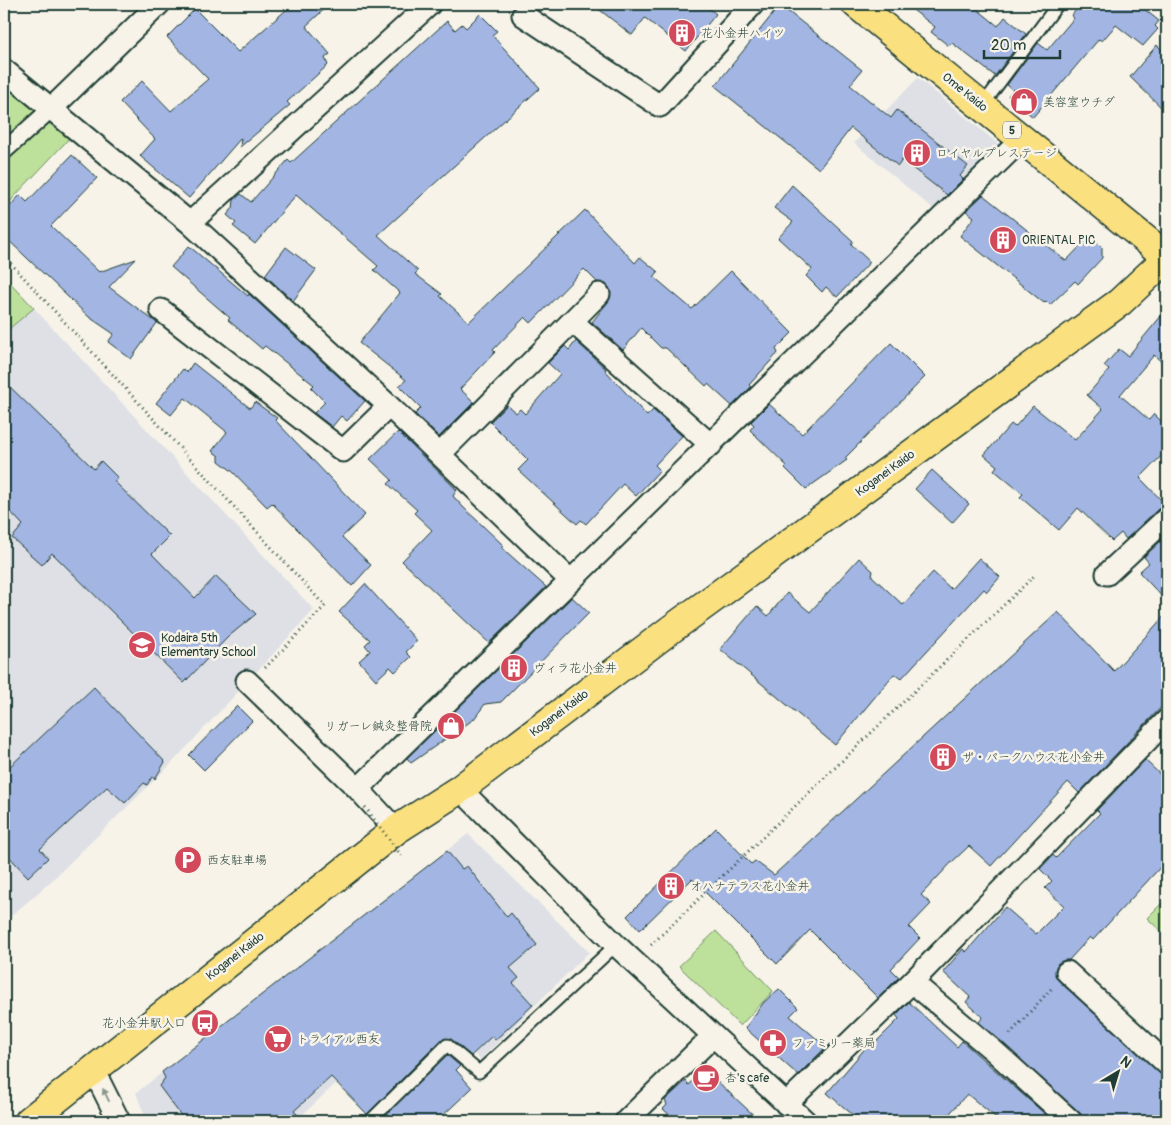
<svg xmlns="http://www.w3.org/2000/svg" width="1171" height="1125" font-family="Pangolin,'Klee One',sans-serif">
<rect width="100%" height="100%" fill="#f7f3e8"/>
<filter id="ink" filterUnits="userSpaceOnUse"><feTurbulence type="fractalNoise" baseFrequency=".02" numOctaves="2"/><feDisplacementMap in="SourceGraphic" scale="10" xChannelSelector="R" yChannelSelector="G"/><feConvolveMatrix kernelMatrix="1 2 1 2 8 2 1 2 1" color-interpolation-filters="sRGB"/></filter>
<g filter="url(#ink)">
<path fill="#dee0e6" d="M918 78 1002 147 938 213 854 143Z
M34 308 314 610 171 764 47 885 4 922V333Z
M468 834 589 952 480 1060 453 1030 439 1042 412 1012 296 1121H147L136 1093Z"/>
<path fill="#bde09a" stroke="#6e8e67" d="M4 61 80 127 13 198 4 213Z
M4 276 34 308 4 333Z
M1167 898V937L1147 918Z
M716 931 773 991 740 1026 679 966Z"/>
<path fill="#a2b5e3" stroke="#1f3d34" d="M293 4H330L306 26 330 54 325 58 328 65 287 102 290 105 240 147 241 138 189 198 140 156 155 139 120 102 142 81 171 111 208 79 167 37 195 9 238 52Z
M592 4H704L716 14 686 51 645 18 632 35Z
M905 4H971L998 26 1005 17 1026 34 995 76 952 43 949 46 931 32 935 27Z
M1081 4H1138L1159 21 1155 26 1158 29 1143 46 1116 25 1102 41 1099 39 1033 117 1008 96 1013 90 1007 85 1038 43 1047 50 1074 18 1071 16Z
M780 5 862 70 850 85 891 118 897 110 968 166 960 176 963 179 947 195 902 160 898 166 851 128 819 169 715 86Z
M480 14 497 31 492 35 540 88 378 235 418 271 415 274 442 294 440 296 469 322 585 210 635 263 640 257 658 272 654 277 692 309 731 271 792 333 776 349 778 353 749 385 751 387 732 406 708 384 706 386 666 348H661L641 328 623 350 592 322 608 302 611 291 607 285 597 282 584 269 531 323 525 317 493 350 495 352 460 389 474 402 439 437 415 414 421 408 399 386 406 380 359 343 400 293 374 270 378 266 296 195 255 244 233 226 236 223 227 215 233 208 234 200 241 194 251 202 288 160 291 163 447 21 455 30 462 24 466 28Z
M1157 45 1167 55V113L1130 77Z
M72 155 97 178 51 226 99 272 136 259 109 287 157 323 131 359 108 342 114 334 89 317 4 236V213L20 195 27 202Z
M792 185 853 241 851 244 870 262 837 297 826 287 822 292 806 276 812 269 778 238 793 222 774 208Z
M983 195 1066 261 1090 236 1102 248V258L1078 284 1075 281 1050 305 1046 301 1044 303 960 236 974 217 966 211Z
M189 246 248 296 249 294 365 401 347 421 341 416 332 427 314 413 325 402 311 388 314 385 265 346 262 349 228 320 230 318 171 267Z
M286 247 316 270 293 301 265 275Z
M1167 309V367L1154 355 1120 395 1149 420 1154 414 1167 427V450L1140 478 1167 506 1158 509 1126 539 1121 533 1112 541 1078 508 1059 530 1020 497 1023 494 994 470 997 466 984 455 1011 424 1015 427 1033 406 1075 440 1103 409 1087 395 1109 370 1104 366 1119 349 1128 356Z
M576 341 606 369 605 370 647 416 653 410 682 436 655 465 660 470 636 496 623 484 586 524 581 520 577 524 518 470 528 460 490 422 507 405 516 413 520 409 525 414 560 374 548 363 565 346 569 350Z
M891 343 925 377 845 458 847 460 806 489 785 468 787 466 750 430 754 425 751 422 769 404 802 434Z
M193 363 250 408 255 402 277 418 275 420 365 515 342 537 371 565 352 586 272 503 267 507 232 471 219 461V456L212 451 227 432 185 398 171 415 156 403 183 369 187 372Z
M4 381 94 469 101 461 118 478 114 481 170 536 152 554 195 598 216 576 256 614 228 637 184 683 52 553 42 565 12 538 23 525 4 505Z
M398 432 457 490 453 496 463 507 503 545 501 547 546 587 489 643 402 561 432 530 414 513 417 510 388 484 392 480 370 459Z
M932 470 969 504 952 523 915 489Z
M1167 535V602L1139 572 1149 563 1144 557Z
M859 558 873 571 872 576 903 605 933 572 951 589 979 558 1000 577 987 592 984 589 901 679 894 674 835 745 720 649 757 606 768 616 787 593 810 612Z
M365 584 417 641 406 652 411 657 395 672 390 667 376 680 359 661 370 651 365 645 370 640 339 612Z
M572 597 589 613 501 702 485 704 474 719 411 763 407 758Z
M1058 612 1114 671 1167 613V701L1079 793 1068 782 991 866 969 846 951 863 921 895 931 904 909 927 920 938 891 969 899 977 878 998 810 930 777 964 692 879 640 930 627 916 716 828 751 864 755 861 774 875Z
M94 687 165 762 155 779 152 777 147 785 144 783 125 803 107 787 40 849 48 858 28 877 4 851V772Z
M237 706 252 721 204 770 189 755Z
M1145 760 1167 781V860L1093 940 1090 937 1069 960 1058 963 1055 975 1059 981 1167 1079V1111L1157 1121H1083L1079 1112 979 1022 983 1017 966 1002 970 997 943 972 963 949 966 952 1005 907 1036 934 1064 906 1045 888 1052 881 1040 869 1053 855 1056 858 1100 813 1097 810Z
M447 851 462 869 467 866 507 917 511 913 537 945 510 968 519 978 513 983 533 1005 495 1040 492 1036 471 1056 451 1039H442L367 1114 331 1077 294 1111 304 1121H185L159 1086 165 1078 162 1072Z
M779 989 798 1008 790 1016 824 1045 823 1050 798 1075 745 1028 764 1002Z
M909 1002 957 1047 962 1041 1053 1121H1000L967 1094 943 1121H860L827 1093 868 1045 871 1047 899 1019 896 1015Z
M447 1055 460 1066 456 1070 472 1088 437 1121H380Z
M704 1069 760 1121H676L663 1109 667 1105 665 1100 686 1081 689 1085Z"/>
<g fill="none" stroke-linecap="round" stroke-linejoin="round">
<g stroke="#1f3d34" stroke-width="15">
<path id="service" d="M982 106 1058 4
M370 1121 447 1045 479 1072 616 945"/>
</g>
<g stroke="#1f3d34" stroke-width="20">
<path id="pedestrian" d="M4 151 51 109"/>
</g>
<g stroke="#1f3d34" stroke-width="25">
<path id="minor" d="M523 15 660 106 753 4
M4 70 190 223 389 406 571 581
M51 109 159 4
M190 223 430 4
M161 310 343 451 389 406
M573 322 711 445
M440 454 599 294
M1107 574 1167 518
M247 681 358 789 396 830
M358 789 1023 138
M460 789 616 945 805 1121
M1067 972 1167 1064
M912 982 994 1051 1071 1121
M93 1069 119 1121
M786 1104 912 982 1167 720
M626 1121 713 1036"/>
</g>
<g stroke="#1f3d34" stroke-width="31">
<path id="primary" d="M856 4 1167 257
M29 1121 396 830 460 789 670 630 1120 302 1167 258"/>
</g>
<path stroke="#1f3d34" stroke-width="3" stroke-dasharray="1 4" stroke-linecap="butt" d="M4 256 325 606 265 668
M4 323 8 328
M651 945 1034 576
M1010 1034 1051 989"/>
<use href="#service" stroke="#f7f3e8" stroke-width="11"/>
<use href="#pedestrian" stroke="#f7f3e8" stroke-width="16"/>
<use href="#minor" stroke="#f7f3e8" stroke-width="21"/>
<use href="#primary" stroke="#fbe080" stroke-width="28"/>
<path stroke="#1f3d34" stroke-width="3" stroke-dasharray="1 4" stroke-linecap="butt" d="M365 807 403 858"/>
</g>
<defs><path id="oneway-solid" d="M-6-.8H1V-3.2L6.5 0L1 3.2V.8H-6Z" transform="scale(1.25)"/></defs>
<use fill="#8b988e" href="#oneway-solid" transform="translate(106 1095) rotate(-116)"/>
</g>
<defs>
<g id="building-disc" transform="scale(1.4375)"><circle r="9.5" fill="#d1495b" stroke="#f7f3e8"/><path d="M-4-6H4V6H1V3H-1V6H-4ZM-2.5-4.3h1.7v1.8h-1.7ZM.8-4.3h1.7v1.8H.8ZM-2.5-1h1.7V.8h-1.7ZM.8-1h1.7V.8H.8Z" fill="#fff"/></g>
<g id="shop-disc" transform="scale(1.4375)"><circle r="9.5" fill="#d1495b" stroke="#f7f3e8"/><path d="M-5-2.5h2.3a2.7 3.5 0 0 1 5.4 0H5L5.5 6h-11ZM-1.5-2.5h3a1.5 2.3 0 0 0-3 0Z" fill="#fff"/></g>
<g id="school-disc" transform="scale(1.4375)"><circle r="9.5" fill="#d1495b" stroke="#f7f3e8"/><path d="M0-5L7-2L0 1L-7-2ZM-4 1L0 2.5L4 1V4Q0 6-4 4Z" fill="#fff"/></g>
<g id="parking-disc" transform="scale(1.4375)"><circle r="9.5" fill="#d1495b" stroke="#f7f3e8"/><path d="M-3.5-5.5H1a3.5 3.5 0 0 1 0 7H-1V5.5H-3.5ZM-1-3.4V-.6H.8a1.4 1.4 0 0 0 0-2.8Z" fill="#fff"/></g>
<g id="bus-disc" transform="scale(1.4375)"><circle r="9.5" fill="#d1495b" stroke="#f7f3e8"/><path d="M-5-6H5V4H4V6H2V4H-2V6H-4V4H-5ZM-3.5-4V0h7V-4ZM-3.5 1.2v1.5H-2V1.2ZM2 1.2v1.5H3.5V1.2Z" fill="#fff"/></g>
<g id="supermarket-disc" transform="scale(1.4375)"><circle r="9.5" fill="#d1495b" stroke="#f7f3e8"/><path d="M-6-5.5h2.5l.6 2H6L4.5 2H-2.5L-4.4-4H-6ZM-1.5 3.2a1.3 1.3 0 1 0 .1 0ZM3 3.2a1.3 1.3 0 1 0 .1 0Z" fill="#fff"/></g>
<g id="pharmacy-disc" transform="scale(1.4375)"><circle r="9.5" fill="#d1495b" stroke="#f7f3e8"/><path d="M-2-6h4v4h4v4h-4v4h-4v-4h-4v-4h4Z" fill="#fff"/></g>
<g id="cafe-disc" transform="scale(1.4375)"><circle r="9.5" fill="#d1495b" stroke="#f7f3e8"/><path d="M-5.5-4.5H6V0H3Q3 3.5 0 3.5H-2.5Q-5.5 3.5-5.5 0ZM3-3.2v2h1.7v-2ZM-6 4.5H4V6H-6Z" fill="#fff"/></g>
</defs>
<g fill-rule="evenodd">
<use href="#building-disc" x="682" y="33"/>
<use href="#shop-disc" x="1024" y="102"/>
<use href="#building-disc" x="917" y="153"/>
<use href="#building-disc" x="1003" y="240"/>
<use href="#school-disc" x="142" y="645"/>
<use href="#building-disc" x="514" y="668"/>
<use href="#shop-disc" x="451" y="726"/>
<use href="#building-disc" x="943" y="757"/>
<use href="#parking-disc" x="188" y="860"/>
<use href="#building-disc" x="671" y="886"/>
<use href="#bus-disc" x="205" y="1023"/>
<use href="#supermarket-disc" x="278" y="1039"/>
<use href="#pharmacy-disc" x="773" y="1043"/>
<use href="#cafe-disc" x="706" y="1078"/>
</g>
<g text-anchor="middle" stroke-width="5" stroke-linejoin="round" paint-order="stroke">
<rect fill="#f7f3e8" stroke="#60746a" stroke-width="1" x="1003" y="121.5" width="18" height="17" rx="4"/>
<g font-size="11" font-weight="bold" fill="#1f3d34">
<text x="1012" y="134">5</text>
</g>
<g font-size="12" fill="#1f3d34" stroke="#f7f3e8" text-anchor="start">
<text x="701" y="37">花小金井ハイツ</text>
<text x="1043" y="106">美容室ウチダ</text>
<text x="936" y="157">ロイヤルプレステージ</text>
<text x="1022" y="244">ORIENTAL PIC</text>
<text x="161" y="642">Kodaira 5th<tspan x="161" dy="14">Elementary School</tspan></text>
<text x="533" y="672">ヴィラ花小金井</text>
<text x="432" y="730" text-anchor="end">リガーレ鍼灸整骨院</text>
<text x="962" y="761">ザ・パークハウス花小金井</text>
<text x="207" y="864">西友駐車場</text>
<text x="690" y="890">オハナテラス花小金井</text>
<text x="186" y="1027" text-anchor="end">花小金井駅入口</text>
<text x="297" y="1043">トライアル西友</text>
<text x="792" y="1047">ファミリー薬局</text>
<text x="725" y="1082">杏's cafe</text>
</g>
<g font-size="12" fill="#1f3d34" stroke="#f7f3e8">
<text transform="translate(965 92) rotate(39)" y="4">Ome Kaido</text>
<text transform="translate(885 473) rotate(-36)" y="4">Koganei Kaido</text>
<text transform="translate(559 713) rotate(-37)" y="4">Koganei Kaido</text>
<text transform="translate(235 956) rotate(-38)" y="4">Koganei Kaido</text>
</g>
</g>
<rect width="1171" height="1125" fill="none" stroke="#f7f3e8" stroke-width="20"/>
<rect x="10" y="10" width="1151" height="1105" fill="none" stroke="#1f3d34" stroke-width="2" filter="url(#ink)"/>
<g transform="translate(1118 1072) rotate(38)" stroke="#f7f3e8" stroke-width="4" paint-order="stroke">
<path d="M0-4L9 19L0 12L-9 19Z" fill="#1f3d34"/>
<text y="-8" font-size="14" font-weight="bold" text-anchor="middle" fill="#1f3d34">N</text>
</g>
<path d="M984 50v8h76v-8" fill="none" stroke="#1f3d34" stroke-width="2.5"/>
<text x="991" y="50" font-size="15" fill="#1f3d34" stroke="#f7f3e8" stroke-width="4" paint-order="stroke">20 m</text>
</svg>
